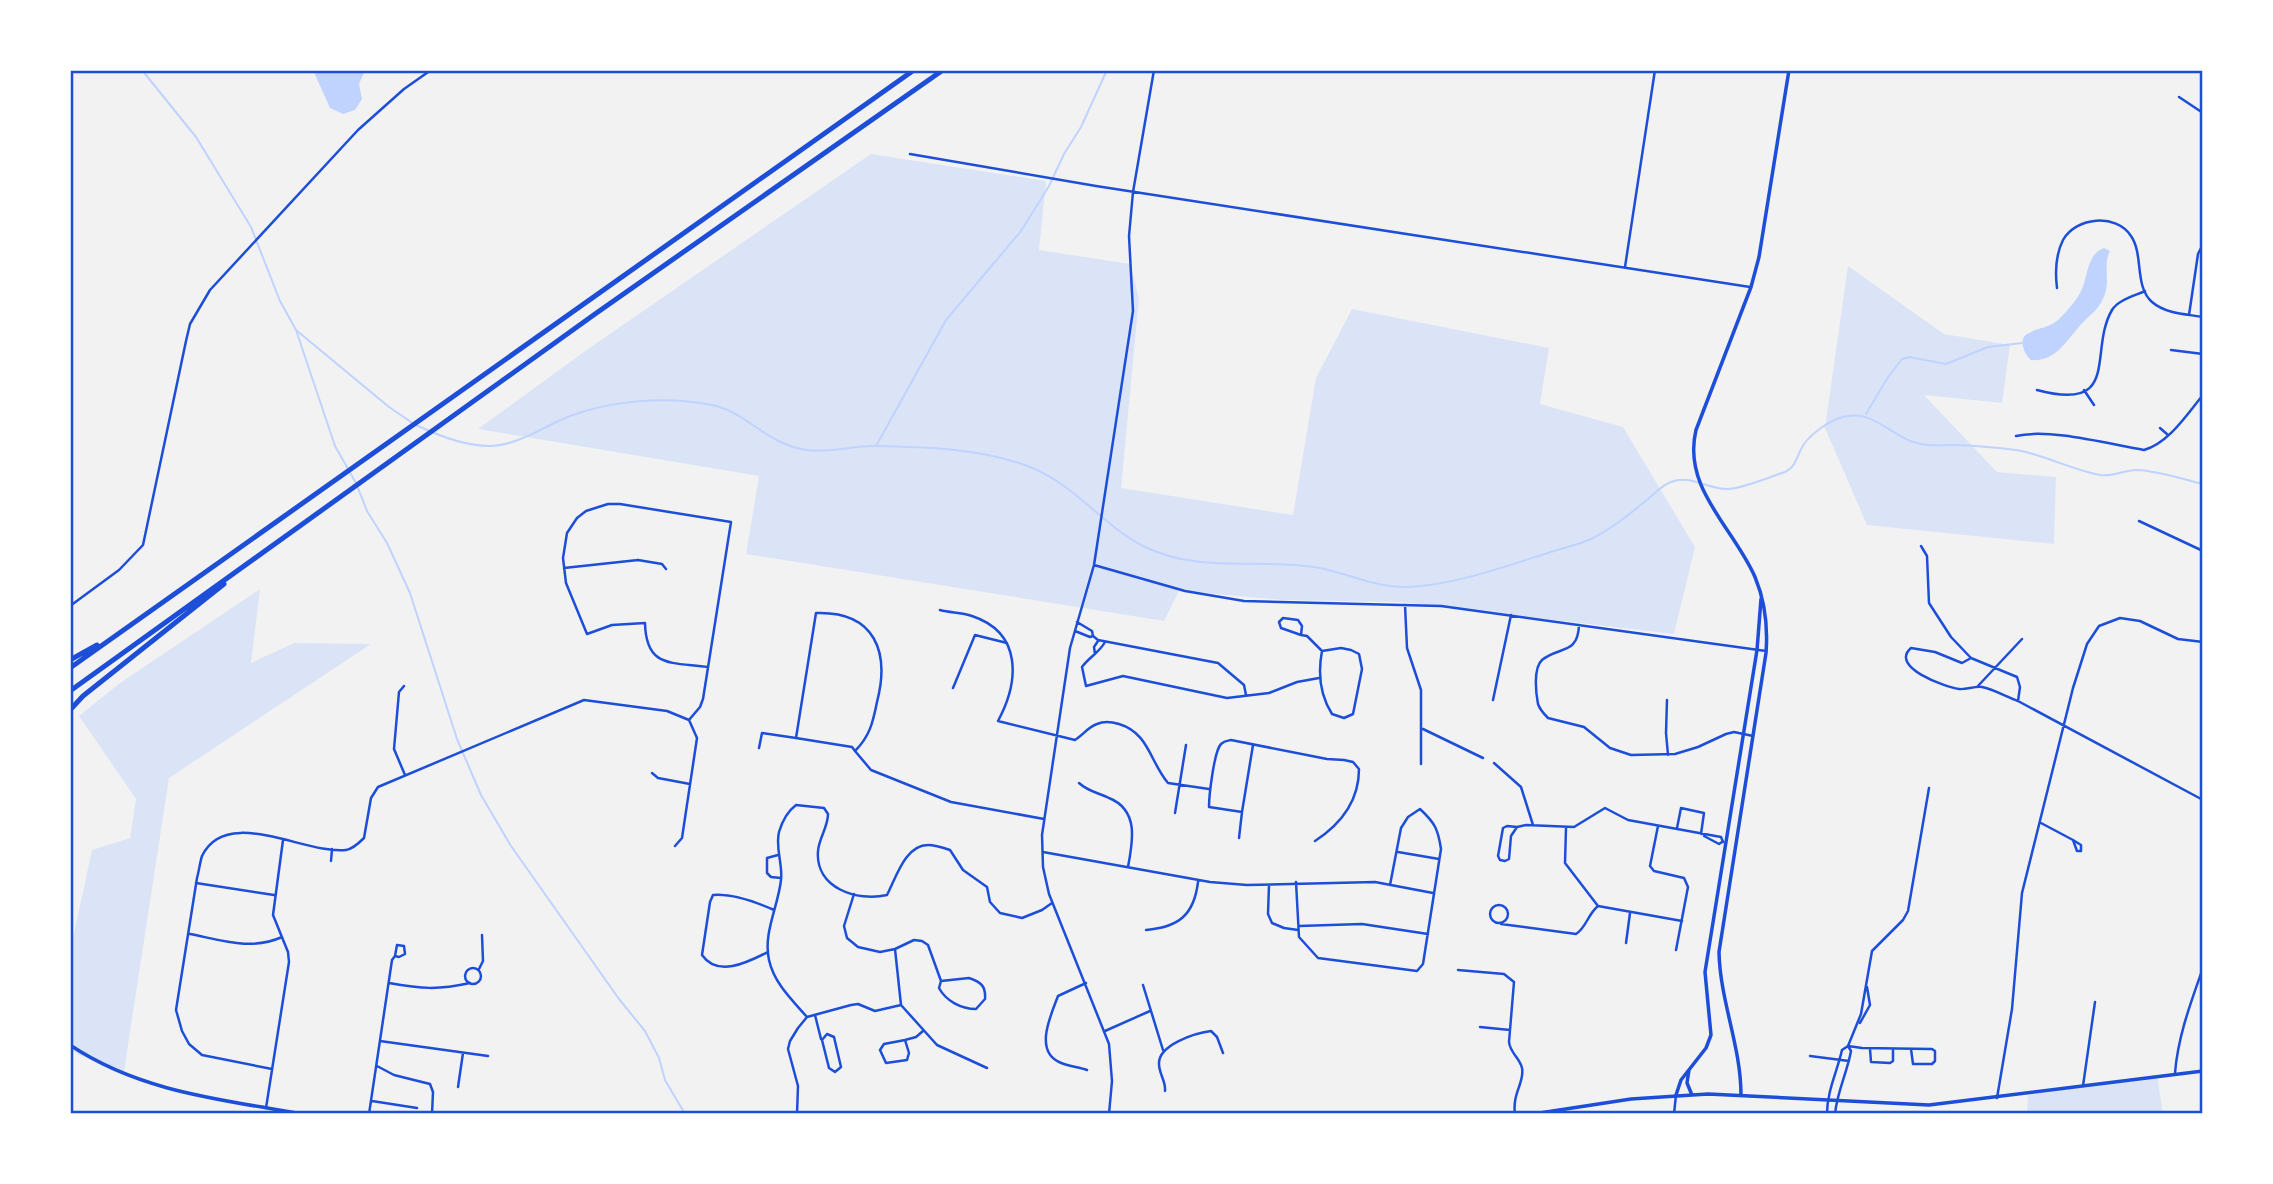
<svg xmlns="http://www.w3.org/2000/svg" width="2273" height="1184" font-family="Quicksand,sans-serif">
<rect width="100%" height="100%" fill="#f2f2f2"/>
<path fill="#dbe4f7" d="M871 154 1046 181 1039 250 1130 264 1139 298 1121 488 1293 515 1316 378 1352 309 1549 348 1540 404 1623 427 1695 547 1674 634 1400 602 1284 600 1179 591 1164 621 746 554 759 476 478 429 588 349Z
M1848 266 1944 334 2010 345 2002 403 1924 395 1997 472 2056 477 2054 544 1867 525 1825 428Z
M260 589 251 663 294 643 371 644 169 778 124 1071 79 1055 70 1048V952L92 850 130 838 136 799 79 716 120 683Z
M2157 1075 2163 1114H2027L2028 1095Z"/>
<path fill="#bfd3fe" d="M313 70H365L359 84 362 99 355 110 343 114 330 108Z
M2104 248 2110 251C2103 264 2110 280 2105 294 2098 313 2089 314 2078 328 2065 343 2054 362 2031 360 2024 354 2017 338 2029 333 2042 326 2050 329 2062 316 2069 309 2078 298 2082 289 2088 275 2087 254 2104 248Z"/>
<g fill="none" stroke-linecap="round" stroke-linejoin="round">
<path stroke="#bfd3fe" stroke-width="2" d="M142 70 196 137 251 227 280 301 296 330 335 446 356 483 367 511 387 543 410 593 457 739 481 795 511 846 619 999 645 1031 659 1058 665 1080 685 1114
M296 330 389 407 411 422
M1866 414 1888 377 1902 359 1909 357 1946 364 1988 347 2022 343
M416 425C437 435 465 446 489 446 517 446 544 426 570 416 612 400 667 396 712 405 747 412 767 445 807 450 829 453 851 446 874 446 925 447 976 448 1025 465 1075 483 1100 524 1143 546 1199 574 1256 558 1314 567 1346 572 1374 588 1408 587 1454 585 1503 567 1548 553 1562 548 1579 545 1593 538 1613 528 1631 513 1648 499 1655 493 1662 485 1671 482 1690 474 1707 489 1727 489 1741 489 1767 478 1782 473 1797 468 1796 456 1804 444 1812 433 1830 420 1843 417 1874 408 1892 439 1921 444 1931 446 1940 445 1950 445 1969 445 1989 447 2008 449 2040 452 2068 469 2100 475 2114 477 2123 470 2137 470 2159 471 2182 479 2203 484
M876 446 946 320 1021 231 1049 186 1064 154 1081 127 1107 70"/>
<path stroke="#1d4ed8" stroke-width="2.5" d="M2179 97 2203 113
M910 154 1096 186 1750 287
M1625 267 1655 70
M2057 288C2055 272 2056 254 2063 240 2076 217 2116 213 2131 236 2144 255 2134 286 2152 302 2166 314 2186 314 2203 317
M2189 315 2198 254 2203 244
M2171 350 2203 354
M2037 390C2122 413 2088 351 2112 310 2118 300 2134 296 2145 291
M2084 390 2094 405
M2160 428 2168 435
M2016 436C2050 428 2108 444 2144 450 2169 443 2187 414 2203 395
M2139 521 2203 551
M1921 546 1927 556 1929 603 1951 637 1971 658 2017 677 2020 687 2018 701 2203 800
M1094 565 1185 591 1244 601 1441 606 1766 651
M564 568 638 560 662 564 666 569
M1405 605 1407 648 1421 690V764
M70 606 119 570 143 545 186 341 190 324 210 290 358 130 404 89 431 70
M940 610C951 613 961 612 972 616 1023 633 1019 682 998 721L1075 740C1083 735 1088 727 1097 724 1104 721 1112 722 1119 724 1149 733 1150 762 1168 783L1209 789
M816 613C875 611 890 652 877 702 873 722 870 736 855 751L852 747 796 738Z
M1283 618 1298 620 1302 626 1301 635 1281 628 1279 622Z
M1077 622 1092 631 1093 636 1098 640 1218 663 1244 685 1246 695
M1579 625C1578 655 1559 646 1542 660 1533 668 1536 694 1538 704 1540 710 1544 714 1548 718L1584 727 1610 748 1631 755 1675 754 1698 747 1726 734 1734 732 1753 736
M1075 631 1090 637 1093 636
M1301 635 1307 636 1322 651
M1105 642C1099 653 1089 657 1082 667L1086 686 1123 676 1227 698 1269 693 1297 682 1319 678
M1341 648 1351 650 1359 654 1362 669 1353 714 1344 718 1332 714C1320 695 1318 672 1322 651Z
M1095 654 1094 647 1098 641
M1971 658 1962 663 1935 652 1911 648C1889 667 1945 687 1959 689 1966 690 1974 686 1982 687 1993 689 2007 697 2018 701
M404 686 399 692 394 749 405 775
M1977 687 2022 639
M953 688 975 635 1007 643
M1493 700 1511 615
M1667 700 1666 733 1668 755
M1423 729 1483 758
M1253 745 1242 812 1209 807C1209 796 1214 751 1221 744 1224 741 1226 741 1231 740L1327 759 1344 760 1353 762 1359 769C1359 801 1341 824 1315 841
M759 748 762 733 796 738
M855 751 871 770 951 802 1044 819
M1494 763 1521 787 1533 825
M652 773 658 778 690 784
M1079 783C1089 792 1097 792 1109 798 1139 810 1133 841 1128 867
M1175 813 1186 745
M2041 823 2073 840 2077 851H2081V845L2073 840
M1507 826 1517 827 1511 836 1509 859 1505 861 1500 860 1498 856 1503 828Z
M1658 826 1650 866 1654 871 1684 878 1688 887 1676 950
M1517 827 1526 825 1574 827 1605 808 1628 820 1721 837 1723 842
M1566 828 1565 863 1598 906 1682 921
M1677 828 1681 808 1704 813 1701 834
M1704 836 1719 844 1722 842
M1239 838 1242 812
M675 846 682 838 697 738 689 720 700 707 703 699 731 522 620 504H608L586 511 577 518 567 533 563 558 566 583 587 634 612 625 645 623C646 668 671 662 708 667
M1043 852 1210 882 1247 885 1375 882 1433 893
M1398 852 1439 859
M778 855 767 858V873L771 877 781 878
M331 861 332 849
M1296 882 1299 937 1318 958 1417 971 1423 964 1441 849C1438 829 1435 823 1420 809L1408 817 1401 828 1390 885
M196 883 274 895
M1269 885 1268 914 1272 923 1284 928 1298 930
M854 894 844 926 847 938 858 947 880 952 895 949 914 940 922 941 928 945 941 981
M1490 914a9 9 0 1 1 18 0a9 9 0 1 1-18 0Z
M1501 924 1576 934C1586 928 1588 914 1598 906
M1299 926 1362 924 1428 934
M1146 930C1179 927 1194 915 1198 882
M190 934C221 940 251 951 282 937
M1626 943 1630 913
M895 949 901 1005
M768 952C748 962 718 978 702 955L710 902 713 895C733 893 756 902 774 910
M465 976a8 8 0 1 1 16 0a8 8 0 1 1-16 0Z
M479 969 483 961 482 935
M1458 970 1504 974 1514 982 1509 1042C1510 1053 1520 1058 1522 1068 1525 1082 1512 1093 1515 1114
M969 978C981 982 986 986 985 999L976 1009C961 1009 946 1001 939 988L941 981Z
M389 983C422 989 438 990 470 983
M1086 983 1058 996C1051 1015 1034 1050 1059 1062 1067 1066 1078 1067 1087 1070
M1143 985 1163 1050
M815 1015 821 1039
M807 1017C792 1000 774 983 769 960 763 933 778 907 781 880 783 864 775 848 779 832 782 822 788 811 796 805L824 808 828 814C828 827 819 838 818 851 815 888 857 902 887 895 896 878 905 845 928 845 935 845 944 848 950 850L963 870 987 887 990 902 1000 913 1022 918 1042 910 1052 903
M1860 1023 1870 1005 1867 987
M1480 1027 1510 1030
M1105 1031 1150 1011
M827 1034 834 1037 841 1067 835 1072 829 1068 822 1040Z
M905 1040 909 1053 907 1060 886 1063 880 1050 884 1044Z
M905 1040 916 1037 923 1031
M380 1041 488 1056
M1870 1049 1871 1062 1890 1063 1893 1061V1049
M1911 1049 1913 1064H1932L1935 1061V1051L1932 1049 1862 1048 1848 1046 1861 1014 1872 951 1903 920 1908 911 1929 788
M1810 1056 1849 1061
M377 1066 394 1075 430 1084 433 1092 432 1114
M272 1069 202 1055 189 1044 182 1031 176 1010 197 878C199 871 200 862 202 856 226 805 306 855 346 850 353 849 359 843 364 838L371 798 378 787 584 700 667 711 689 720
M2175 1073C2178 1036 2191 1002 2203 968
M2083 1086 2095 1002
M458 1087 463 1053
M1165 1091C1166 1081 1159 1074 1159 1064 1158 1045 1195 1033 1211 1031L1217 1037 1223 1053
M1997 1098 2012 1009 2022 893 2073 688 2087 644 2099 626 2120 618 2140 621 2178 639 2203 642
M372 1101 417 1108
M266 1108 289 962 288 952 273 915 283 840
M369 1114 392 960 395 956 399 957 405 954 404 946 397 945 395 956
M797 1114 798 1086 788 1049 790 1041 798 1028 807 1017 851 1005 858 1004 875 1011 901 1005 937 1045 987 1068
M1109 1114 1112 1081 1109 1044 1049 894 1043 867 1042 835 1070 648 1094 565 1133 311 1129 236 1133 192 1154 70
M1674 1114 1676 1095
M1827 1114C1827 1091 1837 1072 1842 1050L1848 1046 1851 1051C1847 1073 1837 1092 1835 1114"/>
<path stroke="#1d4ed8" stroke-width="3.5" d="M70 1045C140 1092 223 1100 303 1114
M1689 1070 1687 1083 1692 1095
M1676 1095 1681 1080 1706 1048 1711 1035 1705 972 1757 650 1761 599
M1741 1095C1741 1046 1720 1001 1719 952L1766 653C1768 627 1765 601 1755 577 1733 527 1682 488 1696 430L1751 287 1759 257 1789 70
M1533 1114 1631 1099 1708 1094 1929 1105 2203 1071"/>
<path stroke="#1d4ed8" stroke-width="5" d="M70 660 97 645
M70 668 914 70
M70 691 595 314 943 70
M70 710 83 696 224 584"/>
</g>
<rect width="2273" height="1184" fill="none" stroke="#ffffff" stroke-width="144"/>
<rect x="72" y="72" width="2129" height="1040" fill="none" stroke="#1d4ed8" stroke-width="2.5"/>
</svg>
